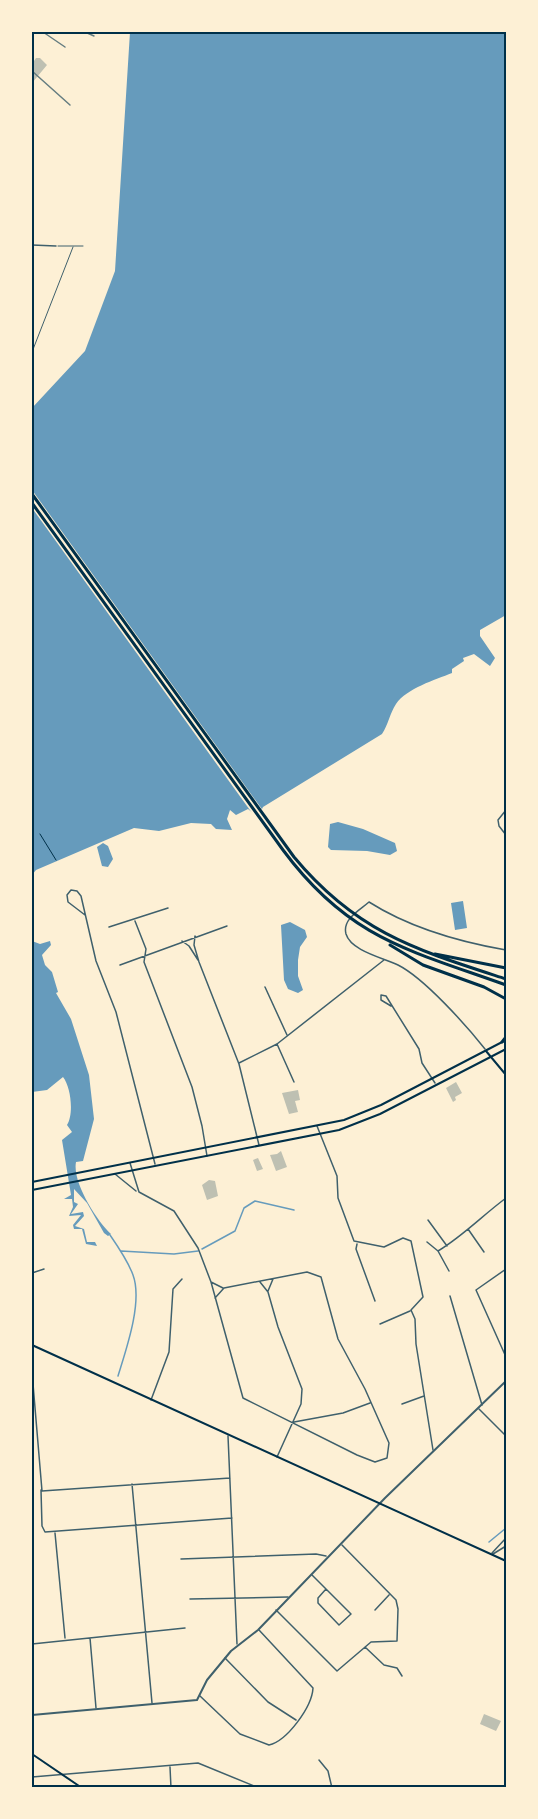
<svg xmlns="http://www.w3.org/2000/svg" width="538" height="1819" font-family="'Open Sans',sans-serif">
<rect width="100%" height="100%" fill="#fdf0d5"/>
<path fill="#669bbc" d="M130 32H506V615L480 630V636L495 658 490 666 474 654 463 658 464 661 452 669V673C435 680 407 688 396 704 390 713 388 725 382 734L263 807 258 817 248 809 236 815 230 810 227 819 232 830 216 829 211 824 191 823 159 831 134 828 36 870 32 875V408L85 351 115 271Z
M338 822 363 829 395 843 397 851 390 855 367 851 331 850 328 847 330 824Z
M103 843 108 846 113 859 108 867 102 866 97 847Z
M463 901 467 928 455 930 451 903Z
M290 922 305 930 307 937 300 947 298 960V976L303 990 298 993 288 989 284 980 281 925Z
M32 941 40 944 50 941 51 945 42 955 45 965 52 972 58 992 56 993 71 1019 89 1075 94 1119 83 1161 76 1162C72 1182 97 1221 111 1234L108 1236 104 1233 87 1203 74 1189V1202L78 1204 71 1214 83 1212 84 1216 75 1226 84 1229 87 1242H95L97 1246 86 1244 82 1229H74L73 1225 81 1215 69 1216 73 1207 72 1199H64L71 1195 62 1140 72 1132 67 1125C74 1114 71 1087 63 1077L47 1090 32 1092Z"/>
<path fill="#fdf0d5" d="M32 490 264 812 259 819 257 820 32 508Z"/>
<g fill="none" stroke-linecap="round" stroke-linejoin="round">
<path stroke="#669bbc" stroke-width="1.5" d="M110 1235C119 1248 128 1261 133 1275 143 1302 126 1350 118 1376
M202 1249 235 1231 244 1208 255 1201 294 1210
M121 1251 174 1254 198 1251
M489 1542 506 1528"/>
</g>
<path fill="#bec0b2" d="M36 58H40L47 65 32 83V64Z
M456 1082 462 1093 455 1097 456 1100 453 1102 446 1088Z
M298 1090 300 1100 295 1101 298 1112 289 1114 282 1093Z
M281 1151 287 1167 276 1171 270 1155 277 1154Z
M258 1158 263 1169 257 1171 253 1160Z
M209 1180 215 1181 218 1196 207 1200 202 1185Z
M484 1714 501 1721 496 1731 480 1724Z"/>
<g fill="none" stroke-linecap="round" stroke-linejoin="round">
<path stroke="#003049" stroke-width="1" d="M40 834 56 860"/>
<path stroke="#3f606c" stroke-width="1" d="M58 246H83
M32 352 73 247"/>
<path stroke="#3f606c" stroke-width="1.5" d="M32 245 56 246
M506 810 498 820 499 826 506 835
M85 915 68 902 67 895 71 890 77 891 81 896 96 961 116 1012 155 1164
M135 921 146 949 144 962 192 1087 202 1126 207 1156
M109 927 168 908
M195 936 194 945 199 962 239 1064 259 1145
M182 941 189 946 198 960
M120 965 227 926
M265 987 287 1035
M391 1006 381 1000V995L386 996 419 1049 422 1063 435 1083
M277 1044 294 1082
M485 1049C466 1025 424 978 398 965 384 958 351 951 346 934 342 919 360 910 369 902 410 928 460 942 506 950
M239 1063 277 1044 384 960
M317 1126 337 1176 338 1198 354 1241 384 1247 403 1238 411 1241 423 1297 411 1310 415 1319 416 1344 433 1450
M130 1163 139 1192 174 1211 198 1248 211 1282 243 1398 357 1455 375 1462 387 1458 389 1443 365 1389 338 1339 321 1277 307 1272 224 1288 215 1298
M115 1174 136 1191
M428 1220 447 1246
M468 1229 484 1252
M427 1242 438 1251 449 1271
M357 1244 356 1249 375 1301
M438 1251C463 1236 483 1215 506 1198
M506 1269 476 1290 506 1357
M32 1273 44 1269
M211 1282 223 1288
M260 1282 268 1292 278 1327 302 1389 301 1404 277 1457
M268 1291 273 1279
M450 1296 482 1405
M380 1324 410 1311
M32 1372 42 1491 230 1478
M151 1400 169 1352 173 1289 182 1279
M402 1404 424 1396
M479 1409 506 1436
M294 1422 343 1413 370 1403
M228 1436 237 1644
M132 1484 152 1703
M41 1490 42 1526 45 1532 232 1518
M55 1533 65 1638
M492 1553 506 1538
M493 1554 506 1546
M181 1559 316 1554 326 1556
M312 1575 351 1614 339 1625 318 1603V1598L326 1589
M190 1599 288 1597
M276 1610 337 1671 371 1642 397 1641 398 1609 396 1600 342 1545
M375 1610 389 1595
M90 1638 96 1708
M32 1644 185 1628
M365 1647 384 1665 397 1668 402 1676
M225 1658 268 1702 296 1720
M200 1696 240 1734 269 1745C287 1741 312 1707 313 1688L259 1630
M319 1760 328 1771 332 1788
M170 1767 171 1788
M32 1777 198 1763 259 1788"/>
<path stroke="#3f606c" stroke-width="2" d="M32 1715 197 1700 207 1680 231 1651 258 1630 385 1498 506 1381"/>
<path stroke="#003049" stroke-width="2" d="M32 1754 82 1788"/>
<path stroke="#003049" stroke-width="2" d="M486 1051 506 1075
M32 1182 344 1120 381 1105 506 1040
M32 1190 339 1130 380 1114 506 1049"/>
<path stroke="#003049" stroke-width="2" d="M32 1345 506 1561"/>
<path stroke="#003049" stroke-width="3" d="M32 494 294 857C357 933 417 950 506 979
M32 503 283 850C349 939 409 950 506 985
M390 945 423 965 484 987 506 999
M435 954 506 968
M502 1042 506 1037"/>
<path stroke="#657d81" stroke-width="1.5" d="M43 32 65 47
M85 32 94 36
M32 71 70 105"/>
</g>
<rect width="538" height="1819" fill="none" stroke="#fdf0d5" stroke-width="66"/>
<rect x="33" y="33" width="472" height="1753" fill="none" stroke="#003049" stroke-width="2"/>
</svg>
